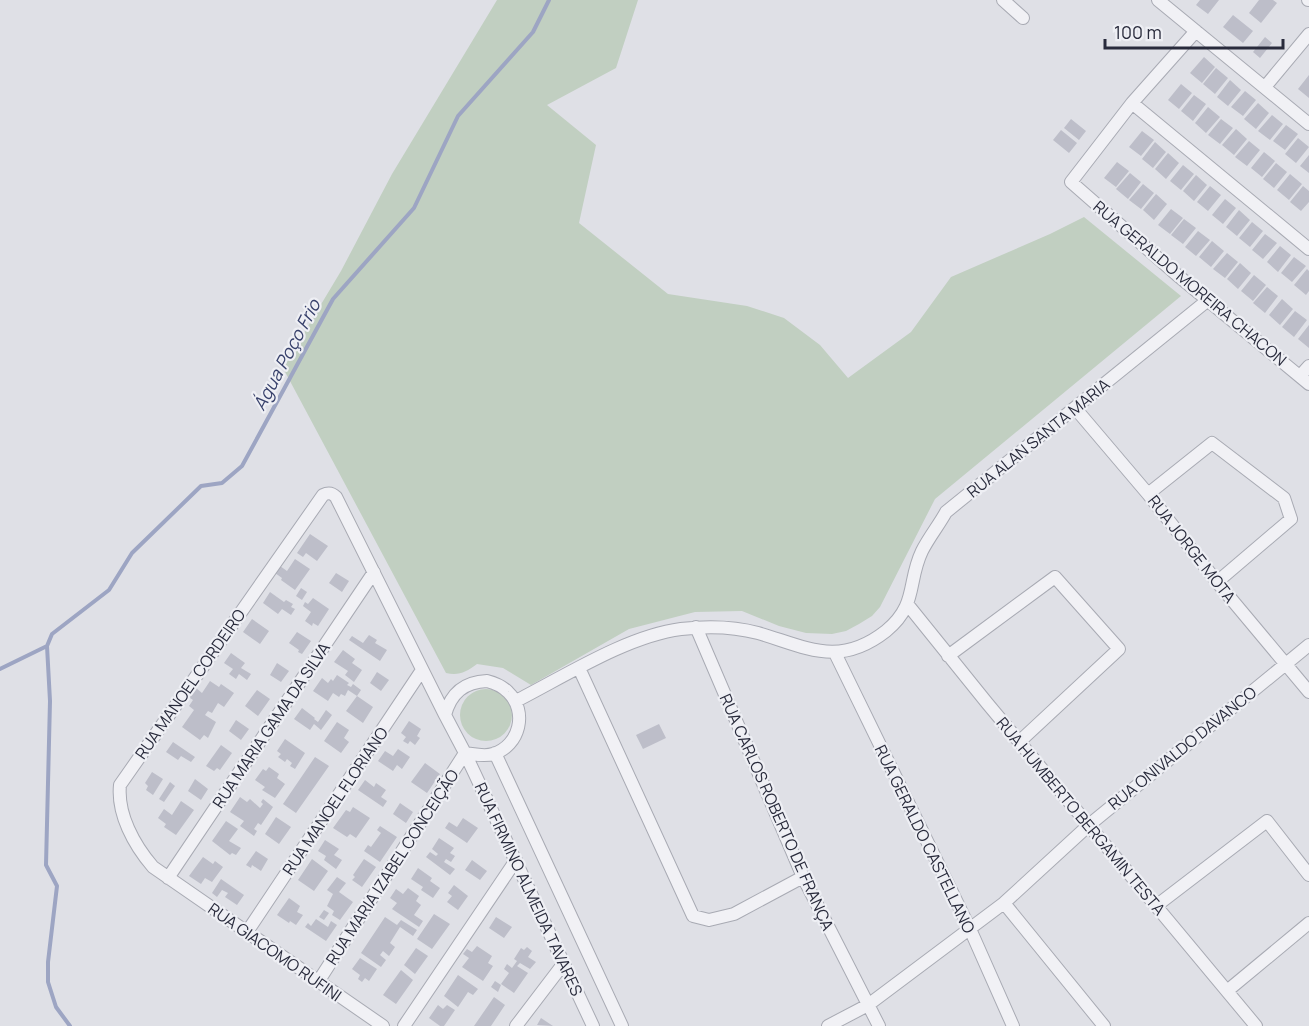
<svg xmlns="http://www.w3.org/2000/svg" width="1309" height="1026" font-family="Manrope,sans-serif">
<rect width="100%" height="100%" fill="#dfe0e6"/>
<path fill="#c1cfc1" d="M497 0H638L616 68 547 105 596 145 579 223 668 294 747 306 784 318 820 345 848 378 911 332 951 277 1050 234 1084 217 1181 296 935 499 880 607 872 616 859 624 846 631 832 634 806 633 779 626 742 611 695 612 629 629 531 685 503 668 477 664C466 672 459 676 446 673L283 368 341 271 392 174Z
M460 715a26 26 0 1 1 52 0a26 26 0 1 1-52 0Z"/>
<g fill="none" stroke-linecap="round" stroke-linejoin="round">
<path stroke="#9da5c3" stroke-width="4" d="M47 646 50 701 46 865 57 886 48 962V982L56 1007 70 1026
M0 669 47 646 52 634 109 590 132 553 201 486 222 483 242 466 333 299 414 208 458 116 533 32 549 0"/>
</g>
<path fill="#bdbec9" d="M1200 0H1219L1208 14 1196 5Z
M1259 0H1273L1277 3 1261 23 1249 13Z
M1233 15 1253 31 1243 43 1223 27Z
M1265 37 1272 43 1260 58 1253 52Z
M1204 57 1215 67 1202 83 1190 73Z
M1216 68 1228 78 1215 94 1203 84Z
M1309 75V98L1298 89Z
M1230 80 1241 90 1228 106 1217 97Z
M1181 84 1192 93 1179 109 1168 100Z
M1245 91 1256 100 1243 116 1231 107Z
M1194 95 1206 104 1193 121 1181 111Z
M1258 103 1269 113 1256 129 1244 119Z
M1208 107 1220 117 1206 133 1195 123Z
M1272 115 1283 124 1270 140 1258 131Z
M1071 119 1086 131 1079 140 1064 128Z
M1221 119 1233 128 1220 144 1208 135Z
M1286 125 1298 134 1285 150 1273 141Z
M1236 129 1247 139 1234 155 1222 145Z
M1061 130 1077 143 1069 153 1053 140Z
M1142 131 1154 140 1141 156 1129 147Z
M1298 138 1309 147 1296 163 1285 154Z
M1249 141 1260 150 1247 166 1235 157Z
M1155 142 1166 152 1153 168 1142 159Z
M1264 152 1275 161 1262 177 1251 168Z
M1168 153 1179 163 1166 179 1155 169Z
M1309 155V173L1300 166Z
M1117 162 1129 171 1116 187 1104 178Z
M1276 163 1287 172 1274 188 1263 179Z
M1183 165 1194 174 1181 190 1170 181Z
M1130 173 1141 182 1128 199 1116 189Z
M1290 174 1302 184 1289 200 1277 190Z
M1196 175 1207 185 1194 201 1183 191Z
M1143 184 1154 193 1141 209 1129 200Z
M1210 186 1221 195 1208 211 1197 202Z
M1303 186 1309 191V202L1301 211 1290 202Z
M1156 194 1167 204 1154 220 1143 210Z
M1225 199 1236 208 1223 224 1212 215Z
M1171 209 1183 218 1170 234 1158 225Z
M1239 210 1250 220 1237 236 1226 227Z
M1184 219 1196 228 1183 244 1171 235Z
M1252 222 1263 231 1250 247 1239 238Z
M1198 231 1210 240 1196 256 1185 247Z
M1265 234 1277 243 1263 259 1252 250Z
M1212 241 1224 251 1211 267 1199 257Z
M1280 246 1291 255 1278 272 1267 262Z
M1227 253 1238 262 1225 278 1213 269Z
M1294 257 1306 266 1292 282 1281 273Z
M1240 263 1251 273 1238 289 1227 279Z
M1307 269 1309 271V291L1306 295 1294 285Z
M1254 275 1266 285 1253 301 1241 291Z
M1267 287 1278 296 1265 313 1253 303Z
M1282 299 1293 309 1280 325 1269 315Z
M1295 311 1307 320 1294 337 1282 327Z
M1309 325V348L1298 339Z
M310 534 328 546 317 561 306 553 303 557 297 553Z
M295 559 310 569 295 590 281 580 282 578 275 573 280 566 287 571Z
M336 573 349 581 342 592 329 583Z
M301 588 307 592 302 600 296 596Z
M270 592 284 602 286 600 293 604 291 607 295 609 291 615 282 609 278 614 263 603Z
M313 598 329 609 318 626 313 623 312 626 305 621 311 612 303 606 305 602 308 604Z
M252 619 269 631 260 644 243 632Z
M297 632 311 641 302 654 298 652 299 650 289 643Z
M369 635 377 640 375 643 387 650 380 661 349 640 352 636 363 643Z
M343 650 355 659 352 663 362 670 354 682 345 675 348 671 334 662Z
M231 653 245 663 241 668 251 674 247 680 239 674 236 679 229 674 233 669 224 663Z
M277 663 289 671 281 682 270 675Z
M377 672 389 680 381 691 370 683Z
M337 675 349 683 347 685 351 687 353 684 361 690 357 696 348 690 345 696 341 694 339 697 333 693 328 701 313 691 322 678 328 683 331 679 333 681Z
M210 681 219 687 221 684 234 693 224 707 218 703 212 713 208 711 205 715 216 722 208 738 204 735 200 740 182 727 194 710 189 706 193 700 190 698 196 688 202 693Z
M257 690 270 699 258 716 245 706Z
M357 696 373 707 363 723 346 711Z
M302 708 315 718 314 719 318 722 326 710 332 715 321 730 314 724 310 730 294 719Z
M236 720 249 729 241 740 229 731Z
M409 721 421 729 417 736 420 738 415 745 410 741 408 744 403 741 406 737 401 733Z
M337 722 349 730 344 738 349 742 341 753 324 741Z
M659 724 666 738 643 749 636 735Z
M285 739 305 753 295 769 290 766 292 763 287 759 285 762 278 757 281 754 277 751Z
M173 742 195 757 191 762 181 756 178 760 166 752Z
M221 745 232 753 220 770 217 768 214 771 206 766Z
M398 749 410 757 402 769 397 765 393 771 378 761 385 751 393 756Z
M315 757 329 766 296 813 283 804Z
M425 763 440 774 427 793 411 782Z
M269 767 279 774 277 778 285 784 275 798 262 790 265 787 255 780 263 769 266 771Z
M152 772 163 779 153 795 146 790 148 786 145 783Z
M195 779 208 789 201 800 188 791Z
M365 780 374 787 376 783 386 790 381 797 387 801 383 807 358 790Z
M170 782 175 786 164 802 159 799Z
M240 797 247 802 250 799 260 808 263 804 261 802 263 799 273 807 261 825 258 823 254 829 257 831 254 836 240 826 244 821 230 812Z
M181 801 194 810 176 835 164 827 166 824 158 818 164 809 172 815Z
M400 803 413 812 406 823 393 814Z
M353 807 370 818 356 838 350 834 347 837 333 828 346 810 350 812Z
M276 817 291 827 279 844 265 834Z
M463 818 478 828 467 843 445 828 449 822 457 827Z
M226 821 238 829 229 841 241 848 236 855 232 853 230 855 212 841Z
M380 826 397 837 380 862 364 851 368 845 371 847 381 833 377 830Z
M439 838 454 848 450 853 455 856 451 862 446 859 444 862 455 869 450 875 426 857 430 852 436 856 438 854 432 849Z
M325 840 339 849 334 855 342 860 336 869 324 860 326 856 318 851Z
M256 851 268 859 261 871 252 865 251 868 246 865Z
M203 857 213 864 215 861 223 867 212 882 205 878 201 884 189 876Z
M312 859 328 871 314 891 298 880Z
M364 859 376 867 362 887 352 880 355 877 353 875Z
M472 860 487 871 480 880 465 870Z
M418 868 432 878 430 881 440 888 433 898 421 890 423 887 411 879Z
M337 877 346 883 339 892 353 902 340 920 332 915 334 911 327 906 333 894 327 890Z
M221 879 244 895 237 905 225 897 228 893 222 890 217 897 212 893Z
M454 885 468 896 458 910 447 902 452 896 448 893Z
M408 888 419 896 416 901 421 905 414 915 423 921 419 927 392 909 397 903 390 898 396 889 403 894Z
M289 898 300 906 297 912 303 915 296 925 290 921 289 923 277 915Z
M324 910 329 913 324 920 319 917Z
M434 914 450 924 432 949 417 939Z
M385 917 397 925 401 920 417 930 413 936 400 927 390 943 395 947 389 956 383 951 380 955 386 960 381 967 361 953Z
M496 917 512 927 504 938 489 928Z
M316 919 328 927 331 921 337 925 326 941 305 927 308 923 311 926Z
M477 946 492 956 488 963 493 966 483 981 462 967 469 958 463 954 467 949 472 952Z
M527 947 532 951 528 957 536 962 530 969 520 963 517 966 528 973 514 993 501 984 509 973 504 969 507 964 512 968 517 961 514 959 521 948 524 950Z
M416 948 428 956 415 974 404 965Z
M360 958 377 969 369 981 365 978 362 982 358 979 360 975 352 969Z
M401 970 413 980 396 1004 383 995Z
M458 975 478 989 473 995 468 992 458 1007 444 996Z
M495 981 501 985 498 992 491 987Z
M494 997 505 1005 491 1026H474Z
M438 1005 443 1009 447 1005 455 1010 444 1026H440L429 1018Z
M541 1018 553 1026 537 1025Z"/>
<g fill="none" stroke-linecap="round" stroke-linejoin="round">
<g stroke="#a8aab3" stroke-width="14">
<path id="minor" d="M1003 0 1023 18
M1158 0 1309 124
M1308 0H1309
M1196 31 1132 103 1071 182 1176 274 1309 384
M1265 87 1309 34
M1132 103 1309 249
M1300 376 1309 366
M1075 408 1148 494 1217 582 1309 692
M1148 494 1212 443 1284 498 1291 519 1217 582
M908 605 987 703 1256 1026
M696 627 803 877 879 1026
M835 653 970 929 1013 1026
M948 656 1055 577 1119 649 1019 742
M579 668 693 916 709 920 734 914 803 877
M487 681C495 683 502 686 508 692 528 711 520 746 493 754 484 757 474 754 465 753L445 715C451 693 464 682 487 681Z
M516 701C565 676 627 636 681 629 707 626 732 626 758 633 806 647 839 668 886 631 918 605 907 582 922 551 929 537 939 525 946 512L1208 300
M465 753 593 1026
M495 753 622 1026
M168 878 374 572
M1004 903 1104 1026
M1156 906 1267 821 1309 875
M247 932 422 670
M318 982 465 753
M1227 991 1309 923
M383 1026 153 867C134 845 117 814 120 785L323 495C329 492 332 493 336 497L445 715
M404 1026 516 860
M516 1026 564 963
M828 1026 868 1005 1004 903 1089 825 1309 645"/>
</g>
<use href="#minor" stroke="#f1f1f5" stroke-width="12"/>
</g>
<g text-anchor="middle" stroke-width="4.5" stroke-linejoin="round" paint-order="stroke">
<g font-size="16" fill="#292b3c" stroke="#eeeff4">
<text transform="translate(1190 283) rotate(40)" y="6">RUA GERALDO MOREIRA CHACON</text>
<text transform="translate(1038 438) rotate(-39)" y="6">RUA ALAN SANTA MARIA</text>
<text transform="translate(1192 549) rotate(52)" y="6">RUA JORGE MOTA</text>
<text transform="translate(190 684) rotate(-55)" y="6">RUA MANOEL CORDEIRO</text>
<text transform="translate(271 725) rotate(-56)" y="6">RUA MARIA GAMA DA SILVA</text>
<text transform="translate(1182 748) rotate(-39)" y="6">RUA ONIVALDO DAVANCO</text>
<text transform="translate(335 801) rotate(-56)" y="6">RUA MANOEL FLORIANO</text>
<text transform="translate(777 812) rotate(66)" y="6">RUA CARLOS ROBERTO DE FRANÇA</text>
<text transform="translate(1081 816) rotate(50)" y="6">RUA HUMBERTO BERGAMIN TESTA</text>
<text transform="translate(925 839) rotate(64)" y="6">RUA GERALDO CASTELLANO</text>
<text transform="translate(392 867) rotate(-57)" y="6">RUA MARIA IZABEL CONCEIÇÃO</text>
<text transform="translate(529 889) rotate(65)" y="6">RUA FIRMINO ALMEIDA TAVARES</text>
<text transform="translate(275 952) rotate(35)" y="6">RUA GIACOMO RUFINI</text>
</g>
<g font-size="18" font-style="italic" fill="#38416b" stroke="#eeeff4">
<text transform="translate(287 355) rotate(-62)" y="6">Água Poço Frio</text>
</g>
</g>
<path d="M1105 39v9h178v-9" fill="none" stroke="#292b3c" stroke-width="3"/>
<text x="1114" y="39" font-size="18" fill="#292b3c" stroke="#eeeff4" stroke-width="4.5" paint-order="stroke">100 m</text>
</svg>
